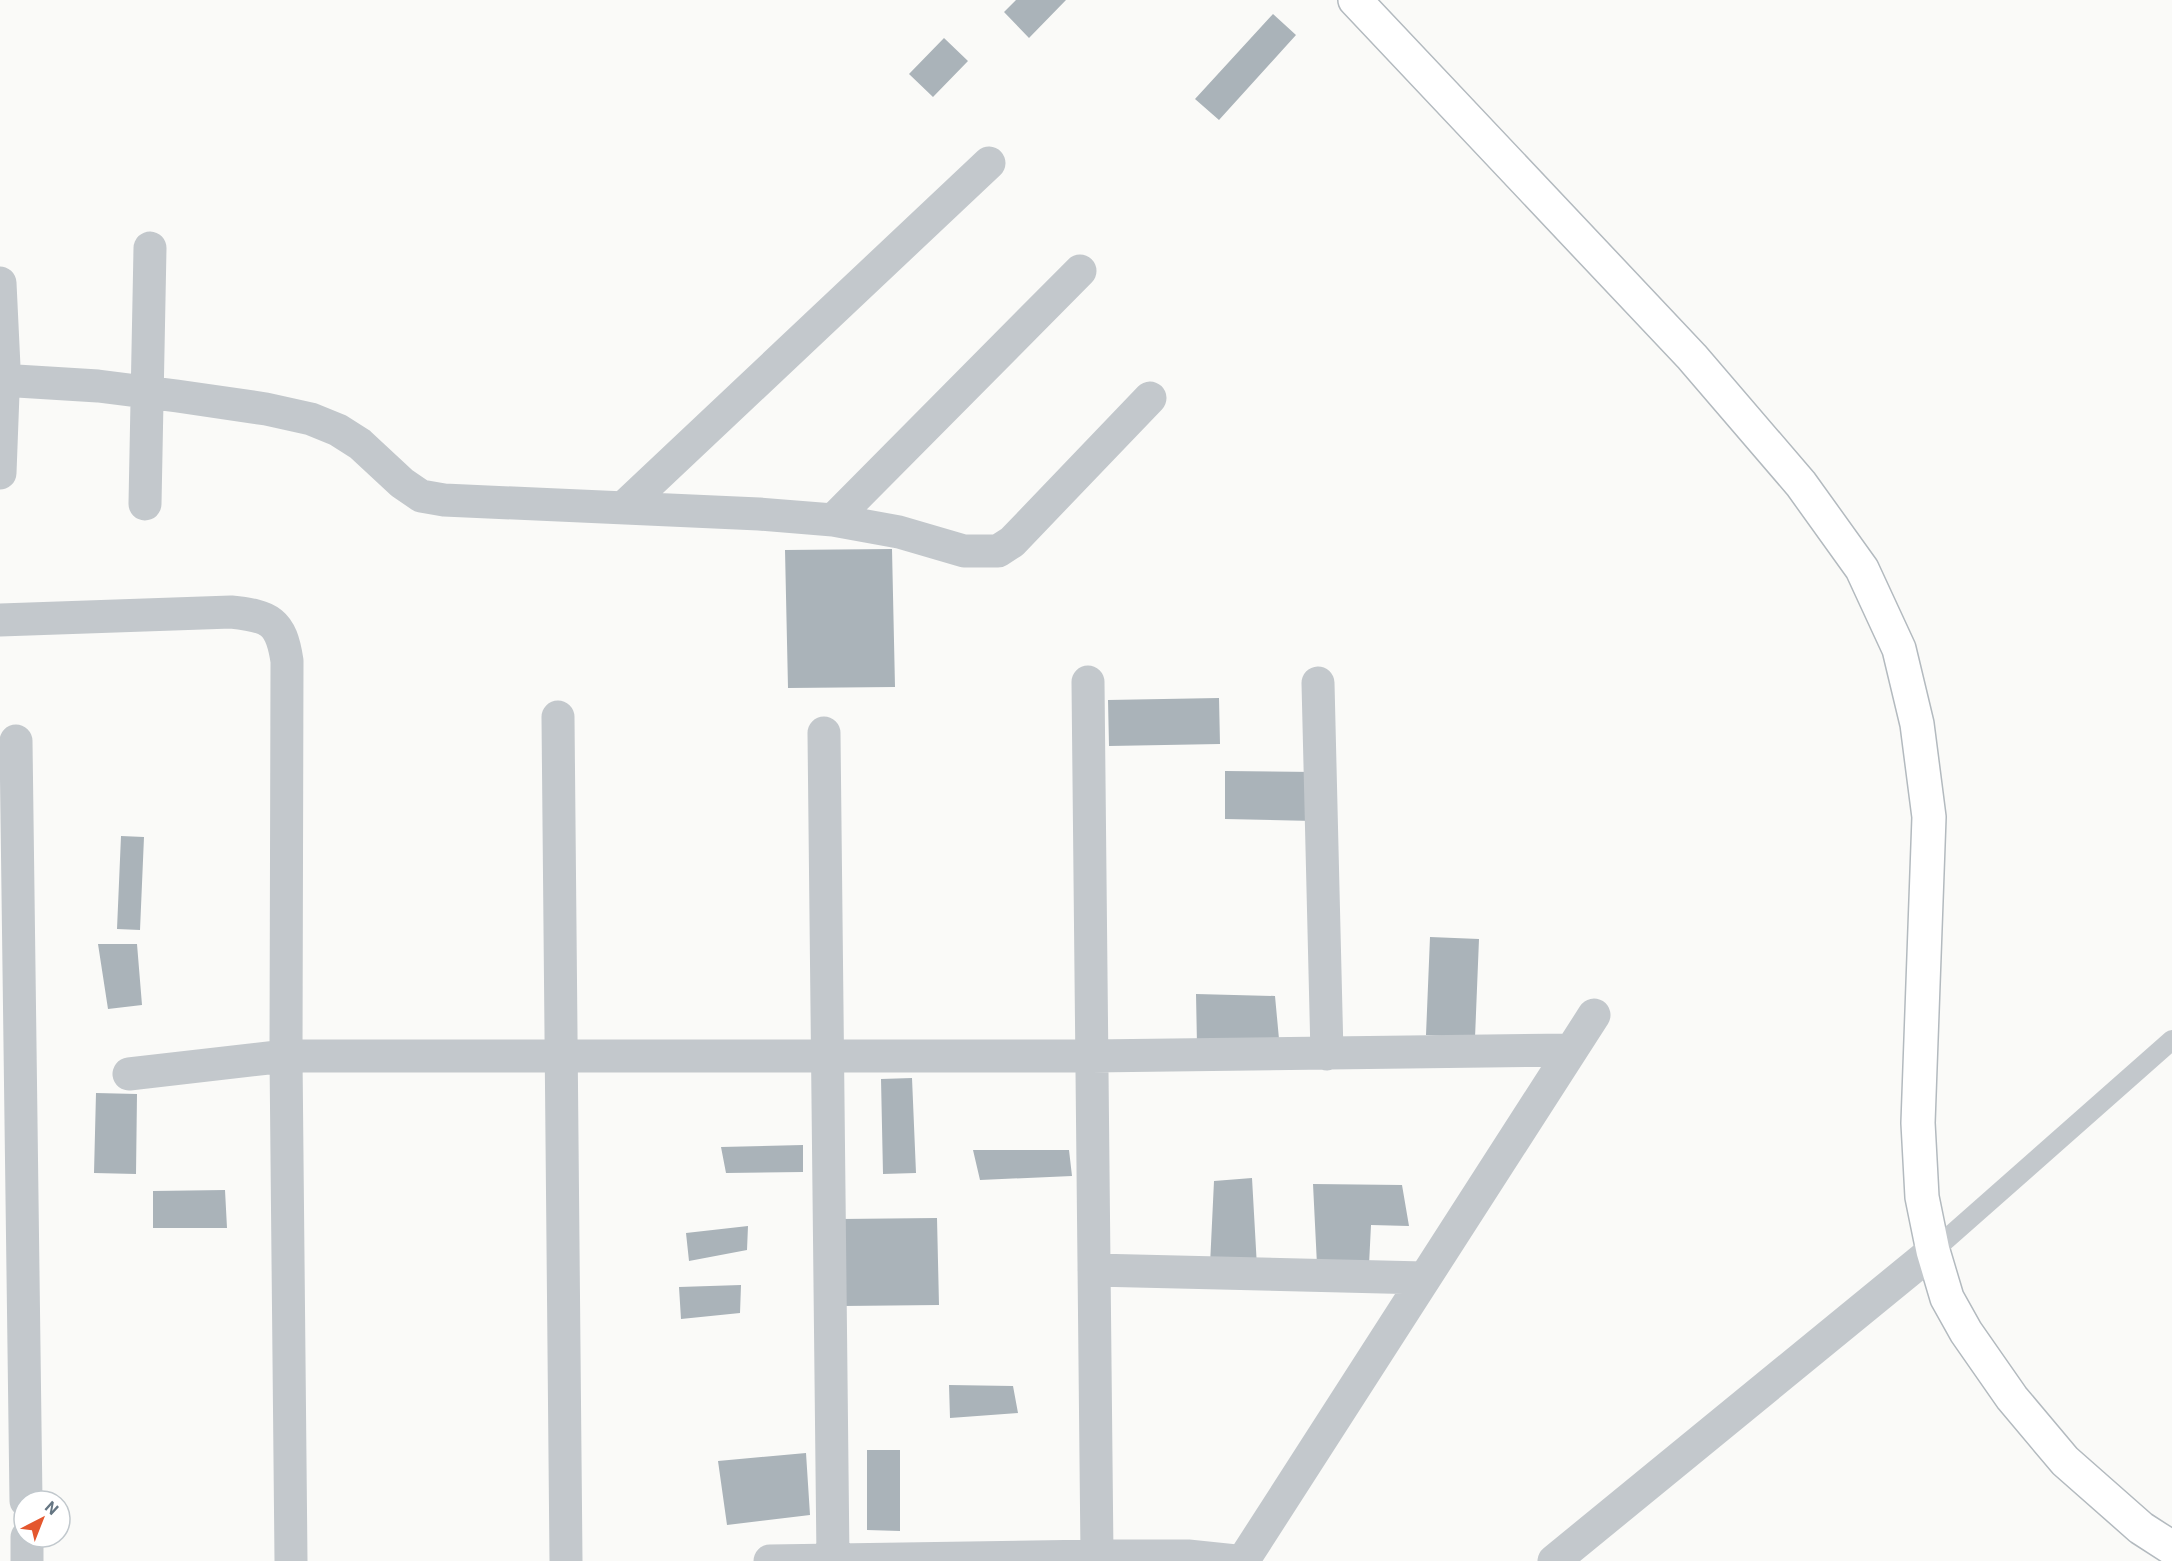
<svg xmlns="http://www.w3.org/2000/svg" width="2172" height="1561" font-family="Roboto,sans-serif">
<rect width="100%" height="100%" fill="#fafaf8"/>
<path fill="#aab3b9" d="M1016 0H1066L1029 38 1004 12Z
M1273 14 1296 35 1219 120 1195 99Z
M944 38 968 61 933 97 909 74Z
M892 549 895 687 788 688 785 550Z
M1219 698 1220 744 1109 746 1108 700Z
M1225 771 1315 772 1314 821 1225 819Z
M121 836 144 837 140 930 117 929Z
M1430 937 1479 939 1475 1038 1426 1035Z
M98 944H137L142 1005 108 1009Z
M1196 994 1275 996 1279 1039 1197 1045Z
M912 1078 916 1173 883 1174 881 1079Z
M96 1093 137 1094 136 1174 94 1173Z
M803 1145V1172L726 1173 721 1147Z
M973 1150H1069L1072 1176 980 1180Z
M1252 1178 1257 1267 1210 1265 1214 1181Z
M1313 1184 1402 1185 1409 1226 1371 1225 1369 1265H1317Z
M225 1190 227 1228H153V1191Z
M937 1218 939 1305 843 1306 841 1219Z
M748 1226 747 1250 689 1261 686 1233Z
M741 1285 740 1313 681 1319 679 1287Z
M949 1385 1013 1386 1018 1413 950 1418Z
M867 1450H900V1531L867 1530Z
M806 1453 810 1515 727 1525 718 1461Z"/>
<g fill="none" stroke-linecap="round" stroke-linejoin="round">
<g stroke="#b3babf" stroke-width="36">
<path id="secondary" d="M1355 0 1692 357 1801 484 1862 569 1899 649 1917 724 1929 817 1918 1123 1922 1197 1933 1251 1947 1298 1966 1332 2012 1398 2065 1461 2141 1528 2172 1548"/>
</g>
<path stroke="#c3c8cc" stroke-width="20" d="M1933 1251 2172 1040"/>
<path stroke="#c3c8cc" stroke-width="33" d="M0 283 4 367 0 473
M0 380 98 386 177 396 266 409 311 419 338 430 360 444 402 483 421 496 444 500 759 514 833 520 899 532 964 551H998L1012 542 1150 398
M145 504 150 248
M623 508 989 163
M833 520 1080 271
M0 620 231 612C270 616 281 621 287 661L286 1056 291 1561
M1088 682 1097 1556
M1318 683 1327 1054
M558 717 566 1561
M824 733 833 1560
M16 741 26 1501
M129 1074 286 1056H1092L1570 1050
M1094 1270 1424 1278
M27 1537V1561
M770 1561 1097 1556H1188L1236 1561
M1243 1561 1594 1015
M1554 1561 1933 1251"/>
<use href="#secondary" stroke="#fff" stroke-width="33"/>
</g>
<g transform="translate(42 1519) rotate(42)"><circle r="28" fill="#ffffff" stroke="#c1c8cd" stroke-width="1.5"/>
<path d="M0-4.5L10 22L0 15L-10 22Z" fill="#e4572e"/>
<text y="-9" font-size="16" font-weight="bold" text-anchor="middle" fill="#657683">N</text>
</g>
</svg>
